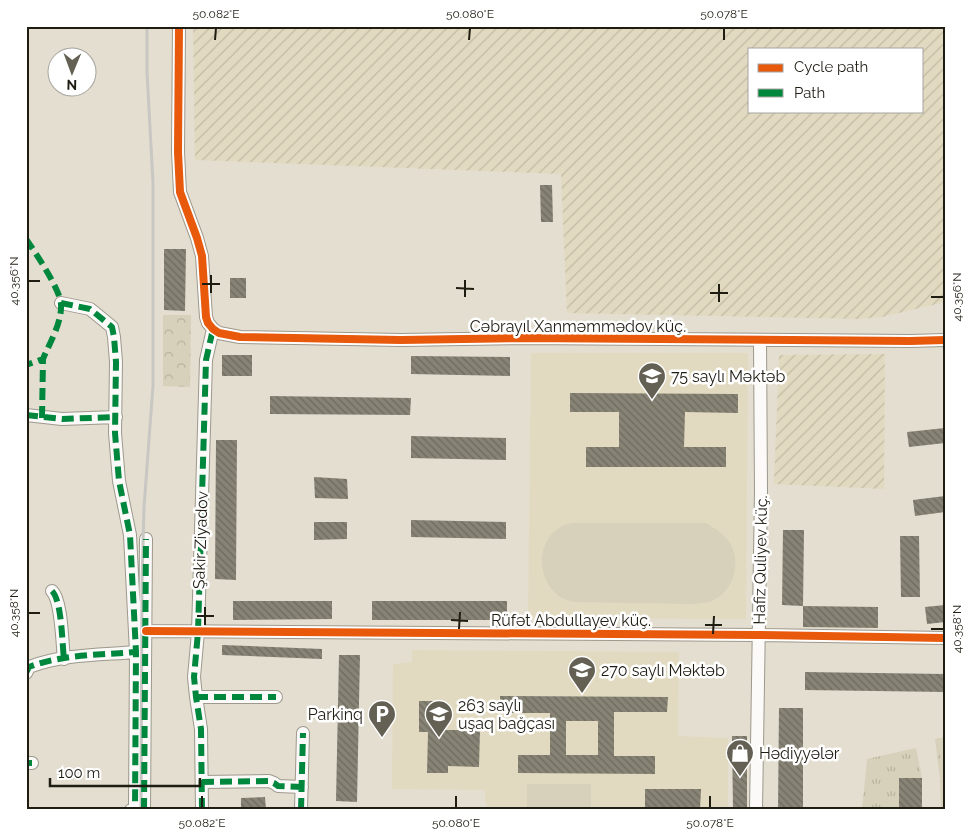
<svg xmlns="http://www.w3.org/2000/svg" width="971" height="836" font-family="Raleway,sans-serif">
<defs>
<pattern id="industrial-furrows" width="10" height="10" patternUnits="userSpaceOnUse" patternTransform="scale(1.25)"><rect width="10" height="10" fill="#e2dac0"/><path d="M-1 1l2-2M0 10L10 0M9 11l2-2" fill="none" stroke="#c1baa4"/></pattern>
<pattern id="grass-tufts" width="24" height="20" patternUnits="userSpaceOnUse" patternTransform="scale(1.25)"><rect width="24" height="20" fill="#d7d0ba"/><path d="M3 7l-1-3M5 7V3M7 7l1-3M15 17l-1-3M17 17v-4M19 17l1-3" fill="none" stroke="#b8b29f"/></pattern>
<pattern id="forest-crowns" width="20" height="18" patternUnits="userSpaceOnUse" patternTransform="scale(1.25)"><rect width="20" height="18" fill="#d7d0ba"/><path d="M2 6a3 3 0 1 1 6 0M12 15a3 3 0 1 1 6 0" fill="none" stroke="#b8b29f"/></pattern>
<pattern id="building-back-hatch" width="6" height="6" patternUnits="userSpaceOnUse" patternTransform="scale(1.25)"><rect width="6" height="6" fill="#878375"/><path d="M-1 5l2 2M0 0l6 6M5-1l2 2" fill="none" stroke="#6e6a5f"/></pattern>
</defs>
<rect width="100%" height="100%" fill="#e3decf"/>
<path fill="#e2dac0" d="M531 353H748L746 619 528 618Z
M412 650 679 652 678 736 728 738V810H488L485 800V790L392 789 393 664 412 662Z"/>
<path fill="url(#industrial-furrows)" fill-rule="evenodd" d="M193 26H945V302L882 317 859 319 567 313 561 174 195 160ZM750 49H922V111H750Z
M885 354 884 489 774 484 779 355Z"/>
<path fill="url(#grass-tufts)" d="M945 737V810H941L940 778 935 739Z
M916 748 922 778H899V810H862L867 759Z"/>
<path fill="url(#forest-crowns)" d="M163 315H191L190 387 163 386Z"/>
<path fill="#d7d0ba" d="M579 523H706C716 529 724 534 730 543 742 564 733 593 710 602 705 603 699 603 695 604L573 602C569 600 562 599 559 596 535 578 536 538 564 525 569 523 575 523 579 523Z
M527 784H591V810H527Z"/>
<path fill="url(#building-back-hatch)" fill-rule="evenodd" d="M540 185H552L553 222H541Z
M164 249H186L185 311 164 310Z
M230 278H246V298H230Z
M222 355H252V376H222Z
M411 356 510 357V376L411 374Z
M570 393 738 394V413L685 412 684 447H726V467H586V447H619V412H570Z
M270 396 411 398 410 415 270 414Z
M945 428V443L909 447 907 432Z
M411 436 506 438V460L411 458Z
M216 440H237L236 580 215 579Z
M314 477 347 479 348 499 315 498Z
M945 496V512L915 516 913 500Z
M411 520 506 522V539L411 537Z
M314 522H347V539L314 540Z
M783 530H804L803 606 782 605Z
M900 536H919L920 597H901Z
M233 601H332V619L233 620Z
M372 601H507V620H372Z
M945 605V622L927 624 925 607Z
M803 606 878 607V628L803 627Z
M222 645 322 649V659L222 655Z
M339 655H360L357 802 336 801Z
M805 672 945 674V692L805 690Z
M500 696 668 697 667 712H614V756H655V774L518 773V755H550V713H500ZM566 721H598V755H566Z
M419 701H439L438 730H480L479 767 448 766V773H427L428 732H419Z
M779 708H803V810H778Z
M732 736H747V810H733Z
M899 778H922V810H899Z
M645 789H701L700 810H645Z
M265 797 266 810H241V798Z"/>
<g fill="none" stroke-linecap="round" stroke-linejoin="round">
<g stroke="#9d998d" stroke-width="14">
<path id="minor" d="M179 26 178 152 180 192 197 238 202 256 206 317 208 323 213 329 219 333 240 337 401 340 522 338 910 341 945 340
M61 303 90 309 112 327 114 337 116 362 115 433 119 481 130 535 136 652 135 807 131 810
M26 415 62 419 116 417
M52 591C62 601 62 643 64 659
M146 631 759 635 945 638
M26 673 29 667C63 654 101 655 136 652
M196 697H276
M26 763H32
M202 782 269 781 274 783 278 786 302 787
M144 810 146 539
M202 810 201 729 196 697 194 677 198 632 206 360 213 329
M301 810 303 733
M756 810 761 491 760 341"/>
</g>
<use href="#minor" stroke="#fbfaf8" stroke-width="12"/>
<path stroke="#c9c7c3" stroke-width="3" d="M141 810 142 583 144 507 153 386V183L147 72V26"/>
<path stroke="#00873e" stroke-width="6" stroke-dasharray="12 6" stroke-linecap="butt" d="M26 239C35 252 60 289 61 304 62 323 50 342 43 359L26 365
M61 303 90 309 112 327 114 337 116 362 115 433 119 481 130 535 136 652 135 810
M26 415 62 419 116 417
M42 418 43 359
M52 591C62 601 62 643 64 659
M26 673 29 667C63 654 101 655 136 652
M196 697H276
M26 763H32
M202 782 269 781 274 783 278 786 302 787
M144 810 146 539
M202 810 201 729 196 697 194 677 198 632 206 360 213 329
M301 810 303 733"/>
<g stroke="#fff" stroke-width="11">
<path id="cycleway" d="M179 26 178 152 180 192 197 238 202 256 206 317 208 323 213 329 219 333 240 337 401 340 522 338 910 341 945 340
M146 631 759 635 945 638"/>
</g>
<use href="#cycleway" stroke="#e8590c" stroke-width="8"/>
</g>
<path fill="none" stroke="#1f1c12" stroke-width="2" d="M215 40 216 28M469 40 470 28M724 40V28M28 281H40M202 284H220M456 288 474 289M211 293V275M710 293H728M465 297V280M931 297H944M719 302V284M28 613H40M197 616H214M451 620 468 621M205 625V607M705 625H722M459 629 460 612M931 629H944M713 634 714 616M202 808V796M456 808V796M710 808V796"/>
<defs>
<g id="school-pin" transform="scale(1.4375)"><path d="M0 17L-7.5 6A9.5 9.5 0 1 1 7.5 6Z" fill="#646054" stroke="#fff"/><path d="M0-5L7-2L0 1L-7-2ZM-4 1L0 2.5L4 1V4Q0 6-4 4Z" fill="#fff"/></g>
<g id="parking-pin" transform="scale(1.4375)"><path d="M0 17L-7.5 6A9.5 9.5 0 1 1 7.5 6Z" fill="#646054" stroke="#fff"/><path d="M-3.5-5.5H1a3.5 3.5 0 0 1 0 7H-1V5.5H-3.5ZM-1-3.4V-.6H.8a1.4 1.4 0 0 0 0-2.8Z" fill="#fff"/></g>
<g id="shop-pin" transform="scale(1.4375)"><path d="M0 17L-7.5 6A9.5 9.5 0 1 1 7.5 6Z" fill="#646054" stroke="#fff"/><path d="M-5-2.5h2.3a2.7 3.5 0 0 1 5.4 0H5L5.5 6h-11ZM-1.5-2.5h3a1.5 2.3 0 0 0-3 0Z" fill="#fff"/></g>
</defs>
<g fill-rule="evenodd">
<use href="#school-pin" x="652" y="376"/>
<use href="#school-pin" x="582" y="670"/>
<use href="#parking-pin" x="382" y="714"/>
<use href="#school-pin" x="439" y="714"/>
<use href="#shop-pin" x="740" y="753"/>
</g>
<g text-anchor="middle" stroke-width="5" stroke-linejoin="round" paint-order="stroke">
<g font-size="16" fill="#1f1c12" stroke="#fff">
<text x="578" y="332">Cəbrayıl Xanməmmədov küç.</text>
<text transform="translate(200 540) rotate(-88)" y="6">Şakir Ziyadov</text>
<text transform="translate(760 560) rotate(-89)" y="6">Hafiz Quliyev küç.</text>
<text x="571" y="626">Rüfət Abdullayev küç.</text>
</g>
<g font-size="16" fill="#1f1c12" stroke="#fff" text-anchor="start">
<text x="671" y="382">75 saylı Məktəb</text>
<text x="601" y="676">270 saylı Məktəb</text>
<text x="458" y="711">263 saylı<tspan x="458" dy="18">uşaq bağçası</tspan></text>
<text x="363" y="720" text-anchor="end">Parkinq</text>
<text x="759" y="759">Hədiyyələr</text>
</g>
</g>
<rect width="971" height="836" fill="none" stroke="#ffffff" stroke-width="55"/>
<rect x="748" y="48" width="175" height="65" fill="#ffffff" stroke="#a5a4a0"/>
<rect x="758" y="64" width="25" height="8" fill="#e8590c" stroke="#a5a4a0"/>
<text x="794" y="72" font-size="15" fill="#1f1c12">Cycle path</text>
<rect x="758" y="89" width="25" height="8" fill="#00873e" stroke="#a5a4a0"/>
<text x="794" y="98" font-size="15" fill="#1f1c12">Path</text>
<g transform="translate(72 72) rotate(181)"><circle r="24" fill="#ffffff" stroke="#a5a4a0"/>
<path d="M0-4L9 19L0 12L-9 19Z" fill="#646054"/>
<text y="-8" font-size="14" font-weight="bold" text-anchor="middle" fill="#1f1c12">N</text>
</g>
<path d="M50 778v8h150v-8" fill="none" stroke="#1f1c12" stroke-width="2.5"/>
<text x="58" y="778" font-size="15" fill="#1f1c12" stroke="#ffffff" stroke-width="4" paint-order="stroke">100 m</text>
<rect x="28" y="28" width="916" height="780" fill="none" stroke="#1f1c12" stroke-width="2"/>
<g font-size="12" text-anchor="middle" fill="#1f1c12">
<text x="216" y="18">50.082°E</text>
<text x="470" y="18">50.080°E</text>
<text x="724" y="18">50.078°E</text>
<text transform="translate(14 281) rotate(-90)" y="4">40.356°N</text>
<text transform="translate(957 297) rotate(-90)" y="4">40.356°N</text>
<text transform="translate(14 613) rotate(-90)" y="4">40.358°N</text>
<text transform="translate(957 629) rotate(-90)" y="4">40.358°N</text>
<text x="202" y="827">50.082°E</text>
<text x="456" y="827">50.080°E</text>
<text x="710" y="827">50.078°E</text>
</g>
</svg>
